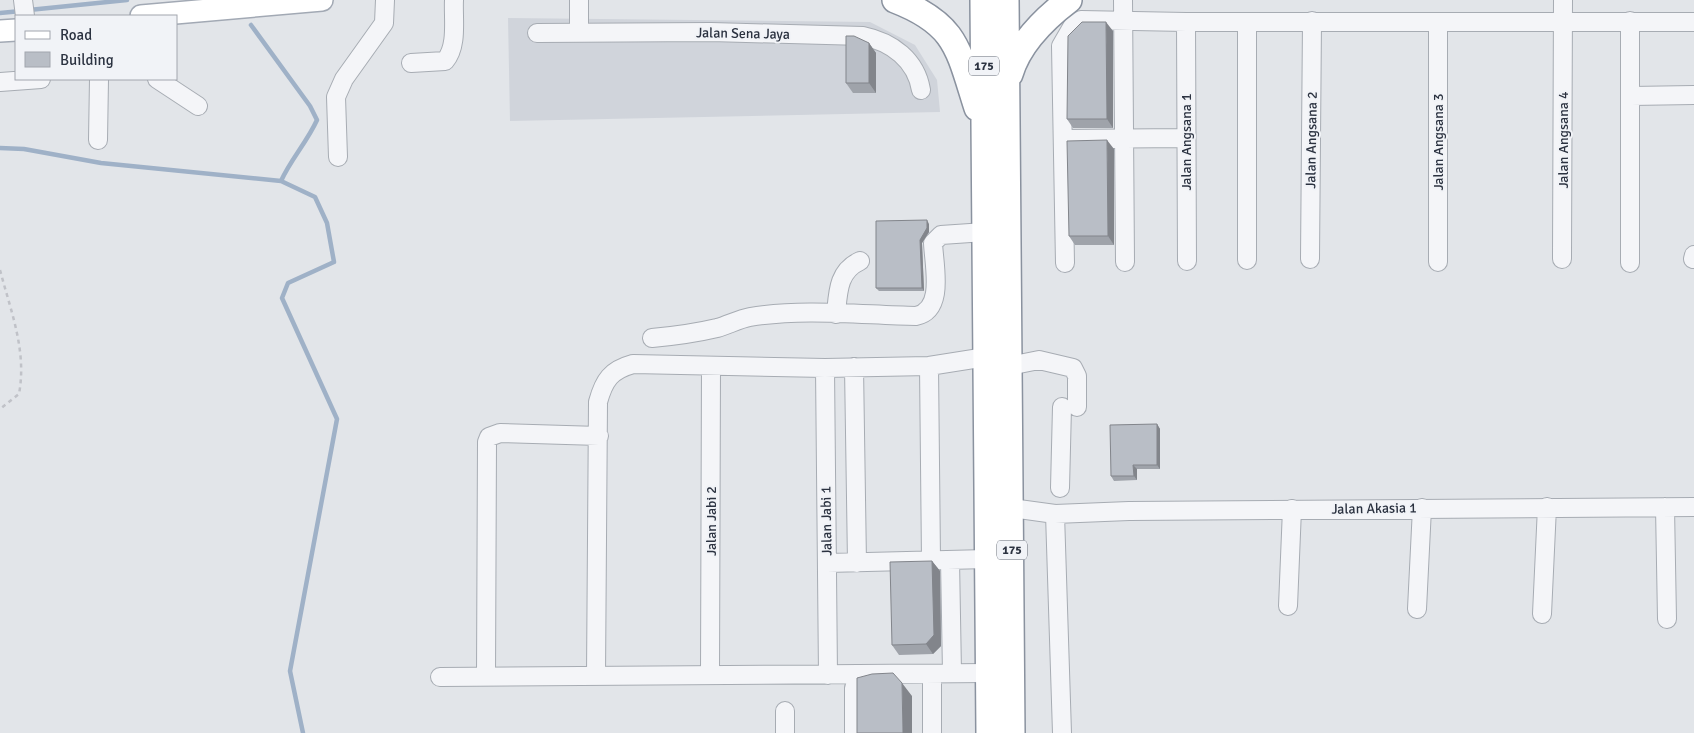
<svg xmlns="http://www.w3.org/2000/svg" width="1694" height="733" font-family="Signika,sans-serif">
<rect width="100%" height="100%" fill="#e2e5e9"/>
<path fill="#d0d4db" d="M508 18 870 22 915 45 937 80 940 112 510 121Z"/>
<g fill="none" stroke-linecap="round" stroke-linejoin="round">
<path stroke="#9fb1c7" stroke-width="4.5" d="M29 10 127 0
M0 13 21 11
M251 25 310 106 317 120C307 142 291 159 281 181L315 197 327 223 334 262 288 283 282 298 337 419 290 671 303 733
M0 148 24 149 101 163 281 181"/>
<g stroke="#a7acb3" stroke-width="20">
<path id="minor" d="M23 0 25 16
M1123 0 1125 262
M1630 21V263
M1186 22 1187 261
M1247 22V260
M1438 22V262
M579 32V0
M537 33 711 32 863 36C892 42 916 60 921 90
M411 63 445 61C458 46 453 19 454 0
M157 79 198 106
M0 82 41 79
M1631 96 1694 95
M1064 139 1185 138
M98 140 99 79
M338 157 336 97 344 79 384 23 385 0
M1310 259 1312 21
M1562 259 1563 0
M1693 259 1694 255
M1065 263 1061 46 1072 27 1081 20 1186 22H1694
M836 314C838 292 838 271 860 261
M652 338C674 336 696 333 717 328 728 325 739 319 750 317 804 308 862 315 916 316 945 310 934 266 933 243L941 235 985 232
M929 366 931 560
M1009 366 1039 360 1073 368 1077 376V407
M854 367 857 563
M825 368 828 675
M1060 488 1062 407
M1665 507 1667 619
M1012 508 1055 514 1129 511 1694 507
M1055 514 1062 733
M950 560 952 673
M827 563 987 559
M1288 606 1292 509
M1417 609 1422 508
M1542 614 1547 507
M932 674V733
M710 675 711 366
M486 676 487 442 489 437 500 433 599 436
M596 676 598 402C604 380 611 370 633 364L825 368 929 366 986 357
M440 677 988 673
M785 733V711
M854 733V688L864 679H875"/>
</g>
<g stroke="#a2a9b4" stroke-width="24">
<path id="major" d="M141 16 322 0
M0 31 16 30"/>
</g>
<g stroke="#8a929f" stroke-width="28">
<path id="highway" d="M895 0C957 24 958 49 977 108
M983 0 989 733
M1006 0 1012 733
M1010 74C1019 43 1044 19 1069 0"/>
</g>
<path stroke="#c0c2c8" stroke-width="2.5" stroke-dasharray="4 4" stroke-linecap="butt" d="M0 270C11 312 27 351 19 394L0 409"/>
<use href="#minor" stroke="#f4f5f8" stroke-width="18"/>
<use href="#major" stroke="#fff" stroke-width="21"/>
<use href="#highway" stroke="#fff" stroke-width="25"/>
</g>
<path fill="#9fa3aa" d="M1113 31V128H1073L1067 119Z
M869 43 876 53V93H853L846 83Z
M1114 149V245H1075L1069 236Z
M929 224V232L922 243 924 291H879L876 288Z
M1157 424 1160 429V469H1137V480L1114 481 1111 476Z
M932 561 940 571 941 646 933 654 899 655 892 645Z"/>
<path fill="#82858b" d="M1106 22 1113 31V128L1107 119Z
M869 43 876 53V93L869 83Z
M1107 140 1114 149V245L1108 236Z
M927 220 929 224V232L922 243 924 291 922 288 920 240Z
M1157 424 1160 429V469L1157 465Z
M1133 465 1137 469V480L1134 476Z
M932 561 940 571 941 646 933 654 926 644Z
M902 683 912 696V733H903Z"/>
<path fill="#b9bec6" stroke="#82858b" d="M1082 22H1106L1107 119H1067L1068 36Z
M846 36H854L869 43V83H846Z
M1107 140 1108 236H1069L1067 141Z
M927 220V228L920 240 922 288H876V221Z
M1157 424V465H1133L1134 476H1111L1110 425Z
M932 561 934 635 926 644 892 645 890 562Z
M893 673 902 683 903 733H857V678L872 674Z"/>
<g text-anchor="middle" stroke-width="4" stroke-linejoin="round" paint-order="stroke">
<g fill="#f1f3f7" stroke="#666c77" stroke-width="1">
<rect x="969" y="56.5" width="30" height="19" rx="4"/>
<rect x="997" y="540.5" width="30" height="19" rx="4"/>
</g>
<g font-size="12" font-weight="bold" fill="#2b3240">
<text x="984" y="70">175</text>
<text x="1012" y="554">175</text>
</g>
<g font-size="14" fill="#2b3240" stroke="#f1f3f7">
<text transform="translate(743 33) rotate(1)" y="5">Jalan Sena Jaya</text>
<text transform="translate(1311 140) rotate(-89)" y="5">Jalan Angsana 2</text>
<text transform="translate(1563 140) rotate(-90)" y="5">Jalan Angsana 4</text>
<text transform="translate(1186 142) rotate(-90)" y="5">Jalan Angsana 1</text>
<text transform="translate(1438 142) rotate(-90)" y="5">Jalan Angsana 3</text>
<text transform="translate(1374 508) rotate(-1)" y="5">Jalan Akasia 1</text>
<text transform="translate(711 521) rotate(-90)" y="5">Jalan Jabi 2</text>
<text transform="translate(826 521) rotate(-91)" y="5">Jalan Jabi 1</text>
</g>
</g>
<rect x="15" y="15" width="162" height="65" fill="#f1f3f7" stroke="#a2a6ae"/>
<rect x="25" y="31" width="25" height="8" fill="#ffffff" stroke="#a2a6ae"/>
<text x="60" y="40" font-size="15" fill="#2b3240">Road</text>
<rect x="25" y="52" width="25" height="15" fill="#b9bec6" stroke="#a2a6ae"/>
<text x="60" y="65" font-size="15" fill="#2b3240">Building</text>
</svg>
